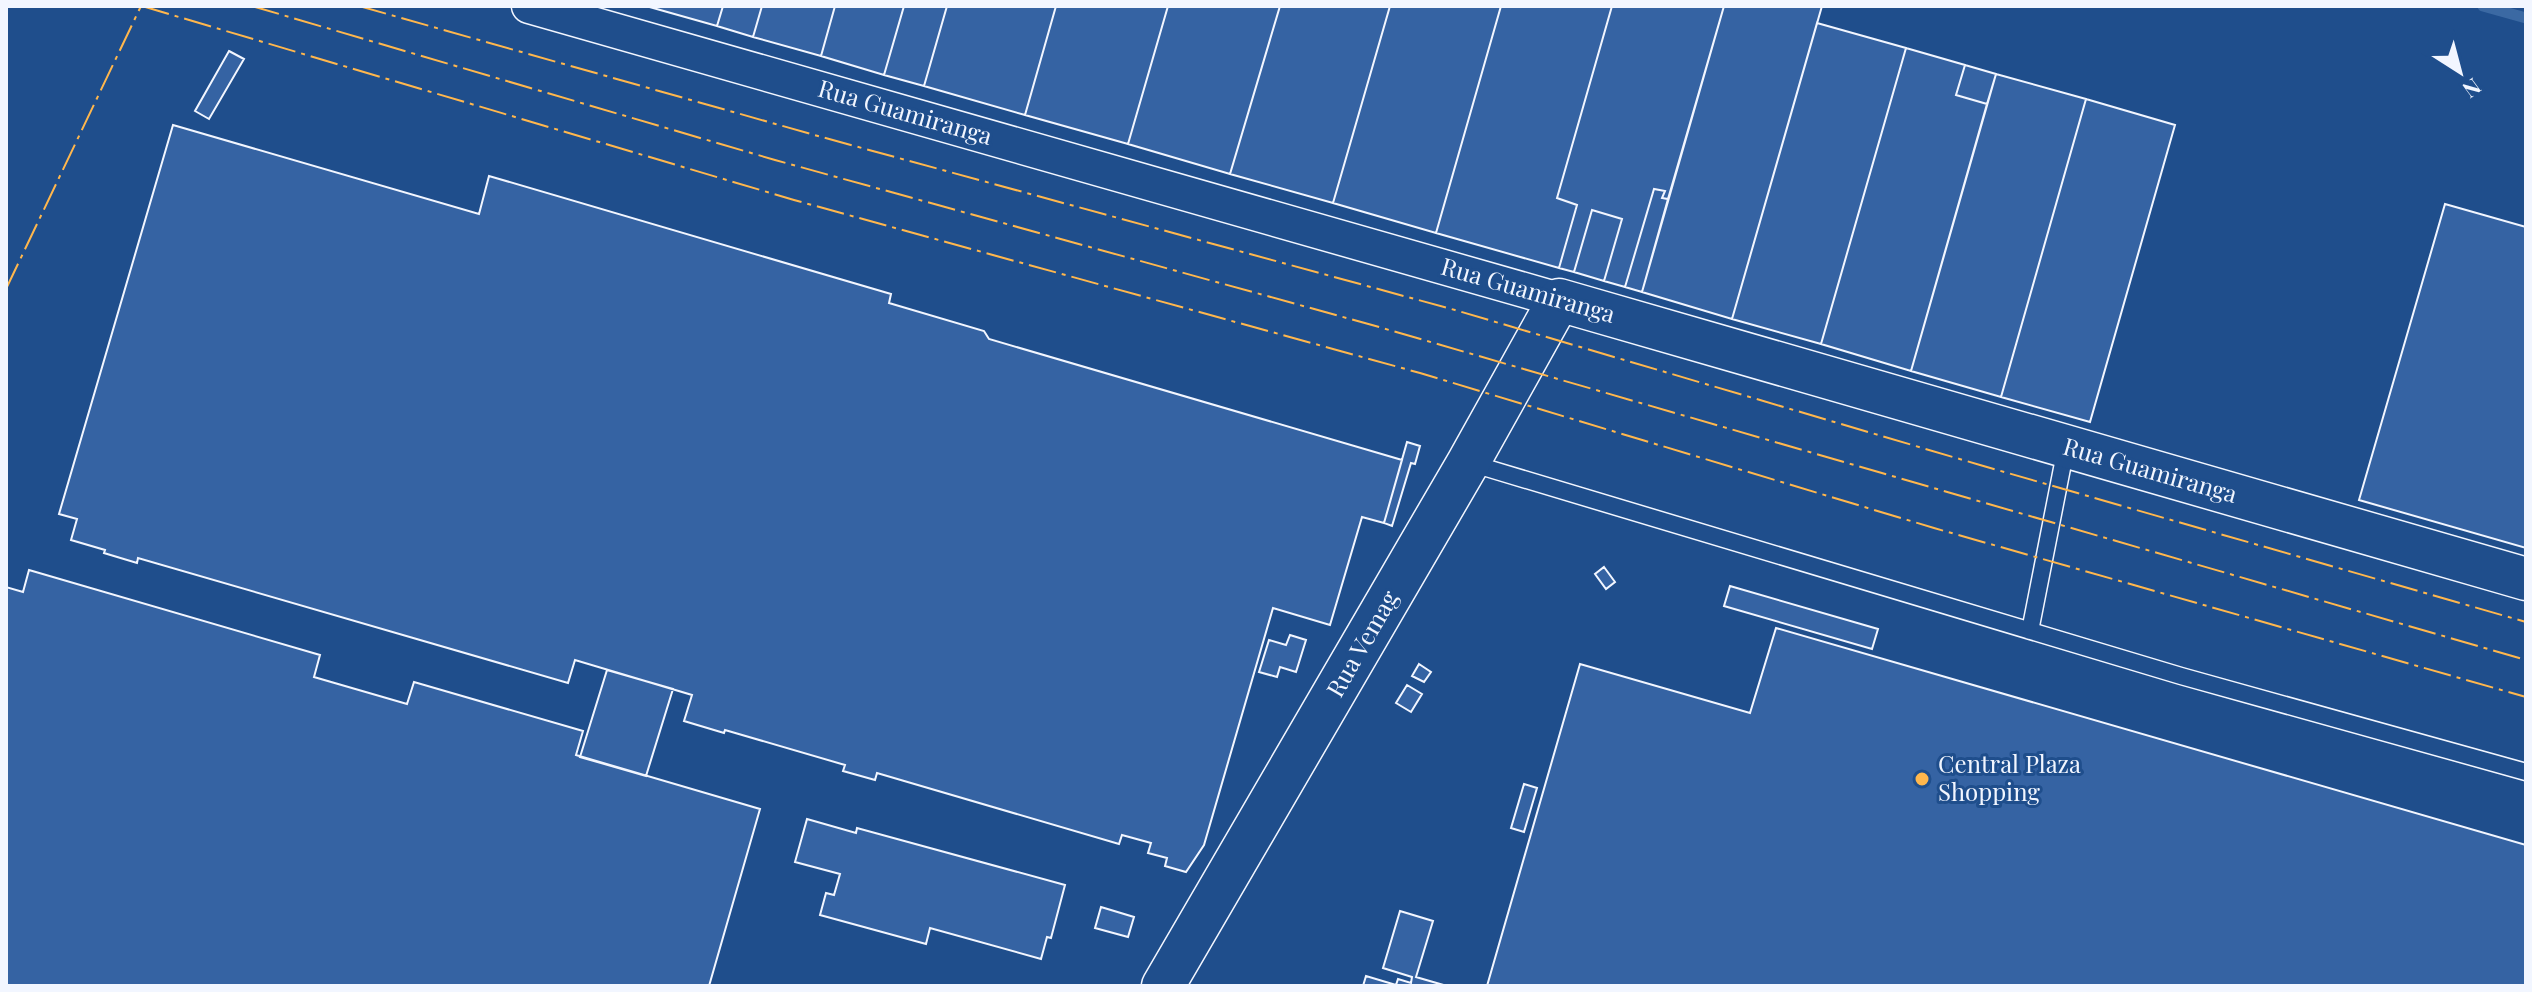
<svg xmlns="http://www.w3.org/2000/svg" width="2532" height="992" font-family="'Playfair Display',serif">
<rect width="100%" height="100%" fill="#1f4e8c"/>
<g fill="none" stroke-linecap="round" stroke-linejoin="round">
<path stroke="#3b69a3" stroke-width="11" d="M2483 6 2526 18"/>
</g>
<path fill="#3563a3" stroke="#f2f6ff" stroke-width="2" d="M646 6H723L717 26Z
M723 6H762L753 37 717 26Z
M762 6H835L821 56 753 37Z
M835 6H904L884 75 821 56Z
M904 6H947L924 86 884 75Z
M947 6H1056L1025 115 924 86Z
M1056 6H1168L1128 144 1025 115Z
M1168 6H1280L1230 174 1128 144Z
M1280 6H1390L1333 203 1230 174Z
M1390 6H1501L1436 233 1333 203Z
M1501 6H1612L1557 198 1577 205 1559 268 1436 233Z
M1612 6H1724L1668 199 1662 198 1665 191 1654 189 1625 287 1604 281 1622 219 1592 210 1574 272 1559 268 1577 205 1557 198Z
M1724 6H1822L1732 319 1642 292Z
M1817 23 1906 48 1821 344 1732 319Z
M1906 48 1965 65 1956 95 1987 104 1911 371 1821 344Z
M229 51 244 59 209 119 195 111Z
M1965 65 1996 74 1987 104 1956 95Z
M1996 74 2086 99 2001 397 1911 371Z
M2086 99 2175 125 2090 422 2001 397Z
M173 125 479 214 489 176 891 294 889 303 984 331 989 339 1402 460 1384 523 1362 517 1330 625 1273 608 1204 845 1186 872 1165 866 1167 858 1148 853 1151 843 1122 835 1119 844 877 773 875 780 843 771 845 765 725 730 724 733 684 721 692 695 575 660 568 683 138 558 137 563 104 553 105 550 71 540 77 519 59 514Z
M1654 189 1665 191 1662 198 1668 199 1642 292 1625 287Z
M2445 204 2526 227V548L2359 500Z
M1592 210 1622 219 1604 281 1574 272Z
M1407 442 1420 446 1415 464 1411 463 1392 526 1384 523Z
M1604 567 1615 582 1606 589 1595 574Z
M29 570 320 655 314 677 407 704 414 682 583 731 576 755 760 809 709 986H6V587L23 592Z
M1730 586 1878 629 1872 649 1724 606Z
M1776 628 2526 845V986H1487L1580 664 1750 713Z
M1290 635 1306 640 1296 672 1280 667 1277 677 1259 672 1269 640 1286 645Z
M1419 664 1431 672 1424 682 1412 676Z
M607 670 673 689 646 776 580 757Z
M1407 685 1422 694 1411 712 1396 703Z
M1524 784 1537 788 1524 832 1511 828Z
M807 819 856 833 857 828 1065 885 1051 938 1047 937 1041 959 930 928 926 944 820 915 826 893 834 895 840 874 795 862Z
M1101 907 1134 917 1128 937 1095 928Z
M1400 911 1433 921 1416 977 1447 986H1363L1366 976 1396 985 1398 979 1411 983 1412 977 1383 968Z"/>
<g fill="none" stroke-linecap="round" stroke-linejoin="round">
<g stroke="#f2f6ff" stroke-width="19">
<path id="service" d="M1470 463 2181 676 2526 772
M2030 631 2066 448"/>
</g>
<g stroke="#f2f6ff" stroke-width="37">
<path id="minor" d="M529 6 1559 300"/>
</g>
<g stroke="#f2f6ff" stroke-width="45">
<path id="tertiary" d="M1163 986 1468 463 1559 300 2526 579"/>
</g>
<use href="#service" stroke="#1f4e8c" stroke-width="16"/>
<use href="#minor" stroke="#1f4e8c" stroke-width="34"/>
<use href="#tertiary" stroke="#1f4e8c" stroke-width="42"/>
<path stroke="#ffb74d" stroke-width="2" stroke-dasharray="28 6 4 6" stroke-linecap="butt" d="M142 6 794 200 1420 373 1934 528 2526 697
M252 6 775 160 1372 325 2526 660
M359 6 818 136 1455 310 1980 465 2526 622
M6 289 141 6"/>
</g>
<circle fill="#ffb74d" stroke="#1f4e8c" stroke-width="3" cx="1922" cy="779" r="8"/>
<g text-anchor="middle" stroke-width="6" stroke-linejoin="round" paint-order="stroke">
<g font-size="24" fill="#f2f6ff" stroke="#1f4e8c">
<text transform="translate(905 113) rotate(16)" y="8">Rua Guamiranga</text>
<text transform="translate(1528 291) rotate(16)" y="8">Rua Guamiranga</text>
<text transform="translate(2150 471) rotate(16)" y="8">Rua Guamiranga</text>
<text transform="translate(1363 644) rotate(-60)" y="8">Rua Vemag</text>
</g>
<g font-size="24" fill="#f2f6ff" stroke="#1f4e8c" text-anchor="start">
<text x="1938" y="773">Central Plaza<tspan x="1938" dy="28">Shopping</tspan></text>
</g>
</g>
<rect width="2532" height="992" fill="none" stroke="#f2f6ff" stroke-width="16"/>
<g transform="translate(2460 72) rotate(144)" stroke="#1f4e8c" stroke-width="6" paint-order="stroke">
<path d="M0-6L14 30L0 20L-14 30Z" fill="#f2f6ff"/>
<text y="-12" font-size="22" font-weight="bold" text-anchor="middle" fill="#f2f6ff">N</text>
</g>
</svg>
